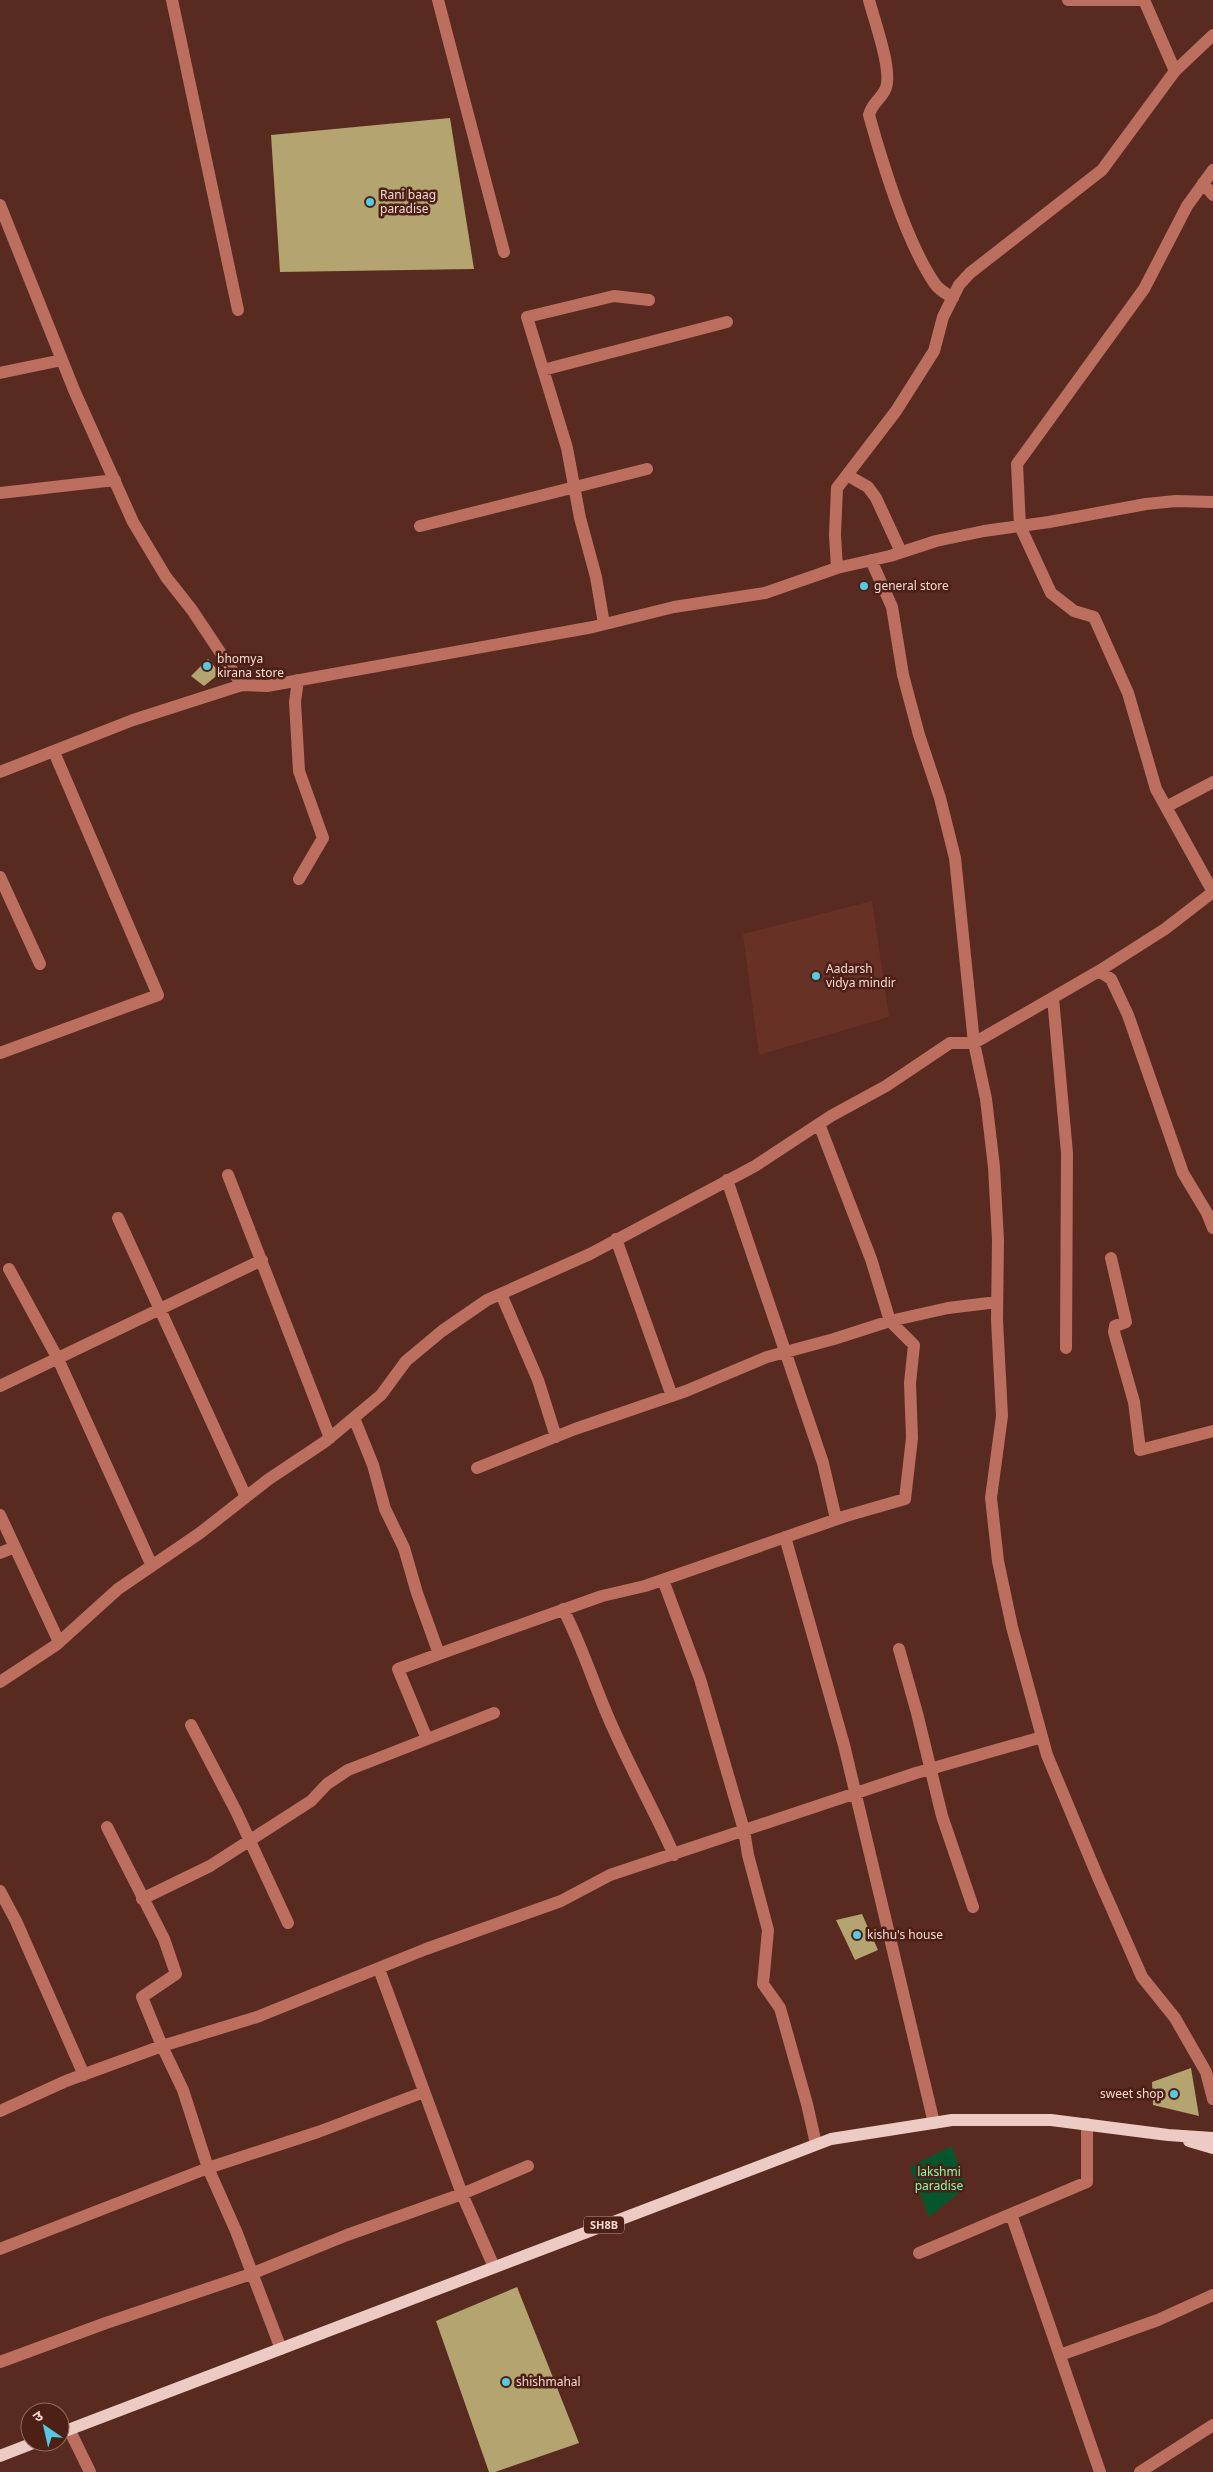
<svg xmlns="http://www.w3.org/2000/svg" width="1213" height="2472" font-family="'Noto Sans','Noto Sans Devanagari',sans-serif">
<rect width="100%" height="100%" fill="#592a20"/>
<path fill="#683126" d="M872 901 889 1017 759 1055 743 934Z"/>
<path fill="#06562d" d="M952 2146 966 2187 929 2217 910 2167Z"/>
<path fill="#b3a470" d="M450 118 474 269 280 272 271 135Z
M208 659 220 673 204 686 191 676Z
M862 1914 878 1950 855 1960 836 1920Z
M1191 2068 1199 2116 1153 2105 1152 2082Z
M517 2287 579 2443 495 2472H489L436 2321Z"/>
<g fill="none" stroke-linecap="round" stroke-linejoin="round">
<path stroke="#bc6f5e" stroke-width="12" d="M172 0 238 310
M438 0 504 252
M869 0C874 20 894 73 885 90 880 100 872 103 869 115 883 165 906 242 935 284 939 290 947 294 953 298
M1068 0H1144
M1144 0 1175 71 1213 35
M1213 170 1187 206 1144 289 1017 464 1020 526 1051 593 1074 611 1094 617 1128 693 1156 789 1213 892
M1203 183 1213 195
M0 205 74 390 133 522 166 577 192 610 242 685 267 686 593 627 674 607 765 593 837 568 890 556 936 541 984 531 1049 522 1146 504 1176 501 1213 502
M543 370 727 322
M0 373 62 360
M847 475 868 487 876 498 901 552
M0 493 115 480
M420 526 647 469
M871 560 892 607 903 675 919 735 940 798 955 858 974 1043 1099 971 1111 979 1128 1015 1183 1173 1207 1213 1213 1228
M837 568 835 535 837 488 896 411 934 351 943 317 959 285 970 273 1102 170 1175 71
M604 624 596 577 580 518 567 448 527 317 614 296 649 300
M298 680 295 702 299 771 323 838 299 879
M0 772 133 720 242 685
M1166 807 1213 782
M0 877 40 964
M1099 971 1165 929 1213 892
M1053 998 1067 1153 1066 1348
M0 1053 158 995 54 752
M228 1175 330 1438
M727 1180 823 1463 836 1519
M118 1218 246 1497
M616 1239 672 1396
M1111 1258 1126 1322 1115 1326 1114 1332 1134 1402 1140 1450 1213 1431
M9 1269 58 1359 152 1566
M501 1294 538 1380 556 1437
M0 1386 262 1260
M354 1418 373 1465 385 1509 404 1548 417 1593 439 1654 602 1596 645 1586 846 1516 905 1499 912 1438 910 1383 914 1345 890 1321 871 1259 819 1124
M477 1468 575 1429 686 1391 767 1357 834 1339 890 1321 948 1308 997 1302
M0 1515 59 1642
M785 1537 844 1745 934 2123
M0 1553 15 1547
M663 1580 700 1679 744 1830 748 1855 768 1930 763 1984 780 2008 807 2104 816 2144
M563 1609C583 1647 595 1689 613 1728 632 1771 655 1812 674 1855
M899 1649 917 1713 942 1816 973 1907
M0 1682 56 1645 118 1589 200 1533 269 1479 326 1441 381 1395 406 1361 442 1331 487 1300 590 1254 755 1166 831 1116 886 1086 950 1043H974L986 1099 994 1167 998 1240 997 1320 1002 1416 991 1498 998 1561 1012 1627 1047 1755 1097 1875 1142 1977 1175 2018 1206 2072 1213 2099
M191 1725 236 1811 288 1923
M427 1739 398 1669 439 1654
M107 1827 164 1939 176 1974 142 1997 162 2046 257 2017 426 1949 561 1901 610 1875 916 1773 1042 1737
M0 1891 16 1921 84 2075
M142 1899 210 1866 311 1801 327 1784 348 1770 494 1713
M379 1969 462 2194 494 2267
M0 2111 66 2081 162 2046 183 2090 208 2168 318 2132 424 2092
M1087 2124V2182L1011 2214 1100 2472
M0 2249 208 2168 236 2231 281 2349
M919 2253 1011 2214
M1060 2355 1158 2320 1213 2295
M0 2362 106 2323 251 2274 347 2235 462 2194 528 2166
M69 2429 90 2472
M1140 2472 1213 2425"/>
<path stroke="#eccbc4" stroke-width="12" d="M1189 2141 1213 2148
M60 2433 831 2139 952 2120H1051L1168 2135 1213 2138
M0 2456 36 2442"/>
</g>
<g fill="#56c9e1" stroke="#4d2016" stroke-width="2">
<circle cx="370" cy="202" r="5"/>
<circle cx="864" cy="586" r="5"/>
<circle cx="207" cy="666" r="5"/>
<circle cx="816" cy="976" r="5"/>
<circle cx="857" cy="1935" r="5"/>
<circle cx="1174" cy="2094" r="5"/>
<circle cx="506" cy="2382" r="5"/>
</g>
<g text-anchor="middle" stroke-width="5" stroke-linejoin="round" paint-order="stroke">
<rect fill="#4d2016" stroke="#c3a199" stroke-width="1" x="584" y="2216.5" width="40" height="17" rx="4"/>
<g font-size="11" font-weight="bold" fill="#f6d8d1">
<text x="604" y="2229">SH8B</text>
</g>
<g font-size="12" fill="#f6d8d1" stroke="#4d2016" text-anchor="start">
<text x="380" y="199">Rani baag<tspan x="380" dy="14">paradise</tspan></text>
<text x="874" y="590">general store</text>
<text x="217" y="663">bhomya<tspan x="217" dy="14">kirana store</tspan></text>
<text x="826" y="973">Aadarsh<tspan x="826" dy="14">vidya mindir</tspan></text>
<text x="867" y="1939">kishu's house</text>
<text x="1164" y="2098" text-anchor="end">sweet shop</text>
<text x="516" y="2386">shishmahal</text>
</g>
<g font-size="12" fill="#82fcac" stroke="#4d2016">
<text x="939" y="2176">lakshmi<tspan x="939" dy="14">paradise</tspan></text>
</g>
</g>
<g transform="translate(45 2427) rotate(326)"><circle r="24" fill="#4d2016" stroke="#916a61"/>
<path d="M0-4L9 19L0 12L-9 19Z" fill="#56c9e1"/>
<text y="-8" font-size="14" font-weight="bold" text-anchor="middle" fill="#f6d8d1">उ</text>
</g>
</svg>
